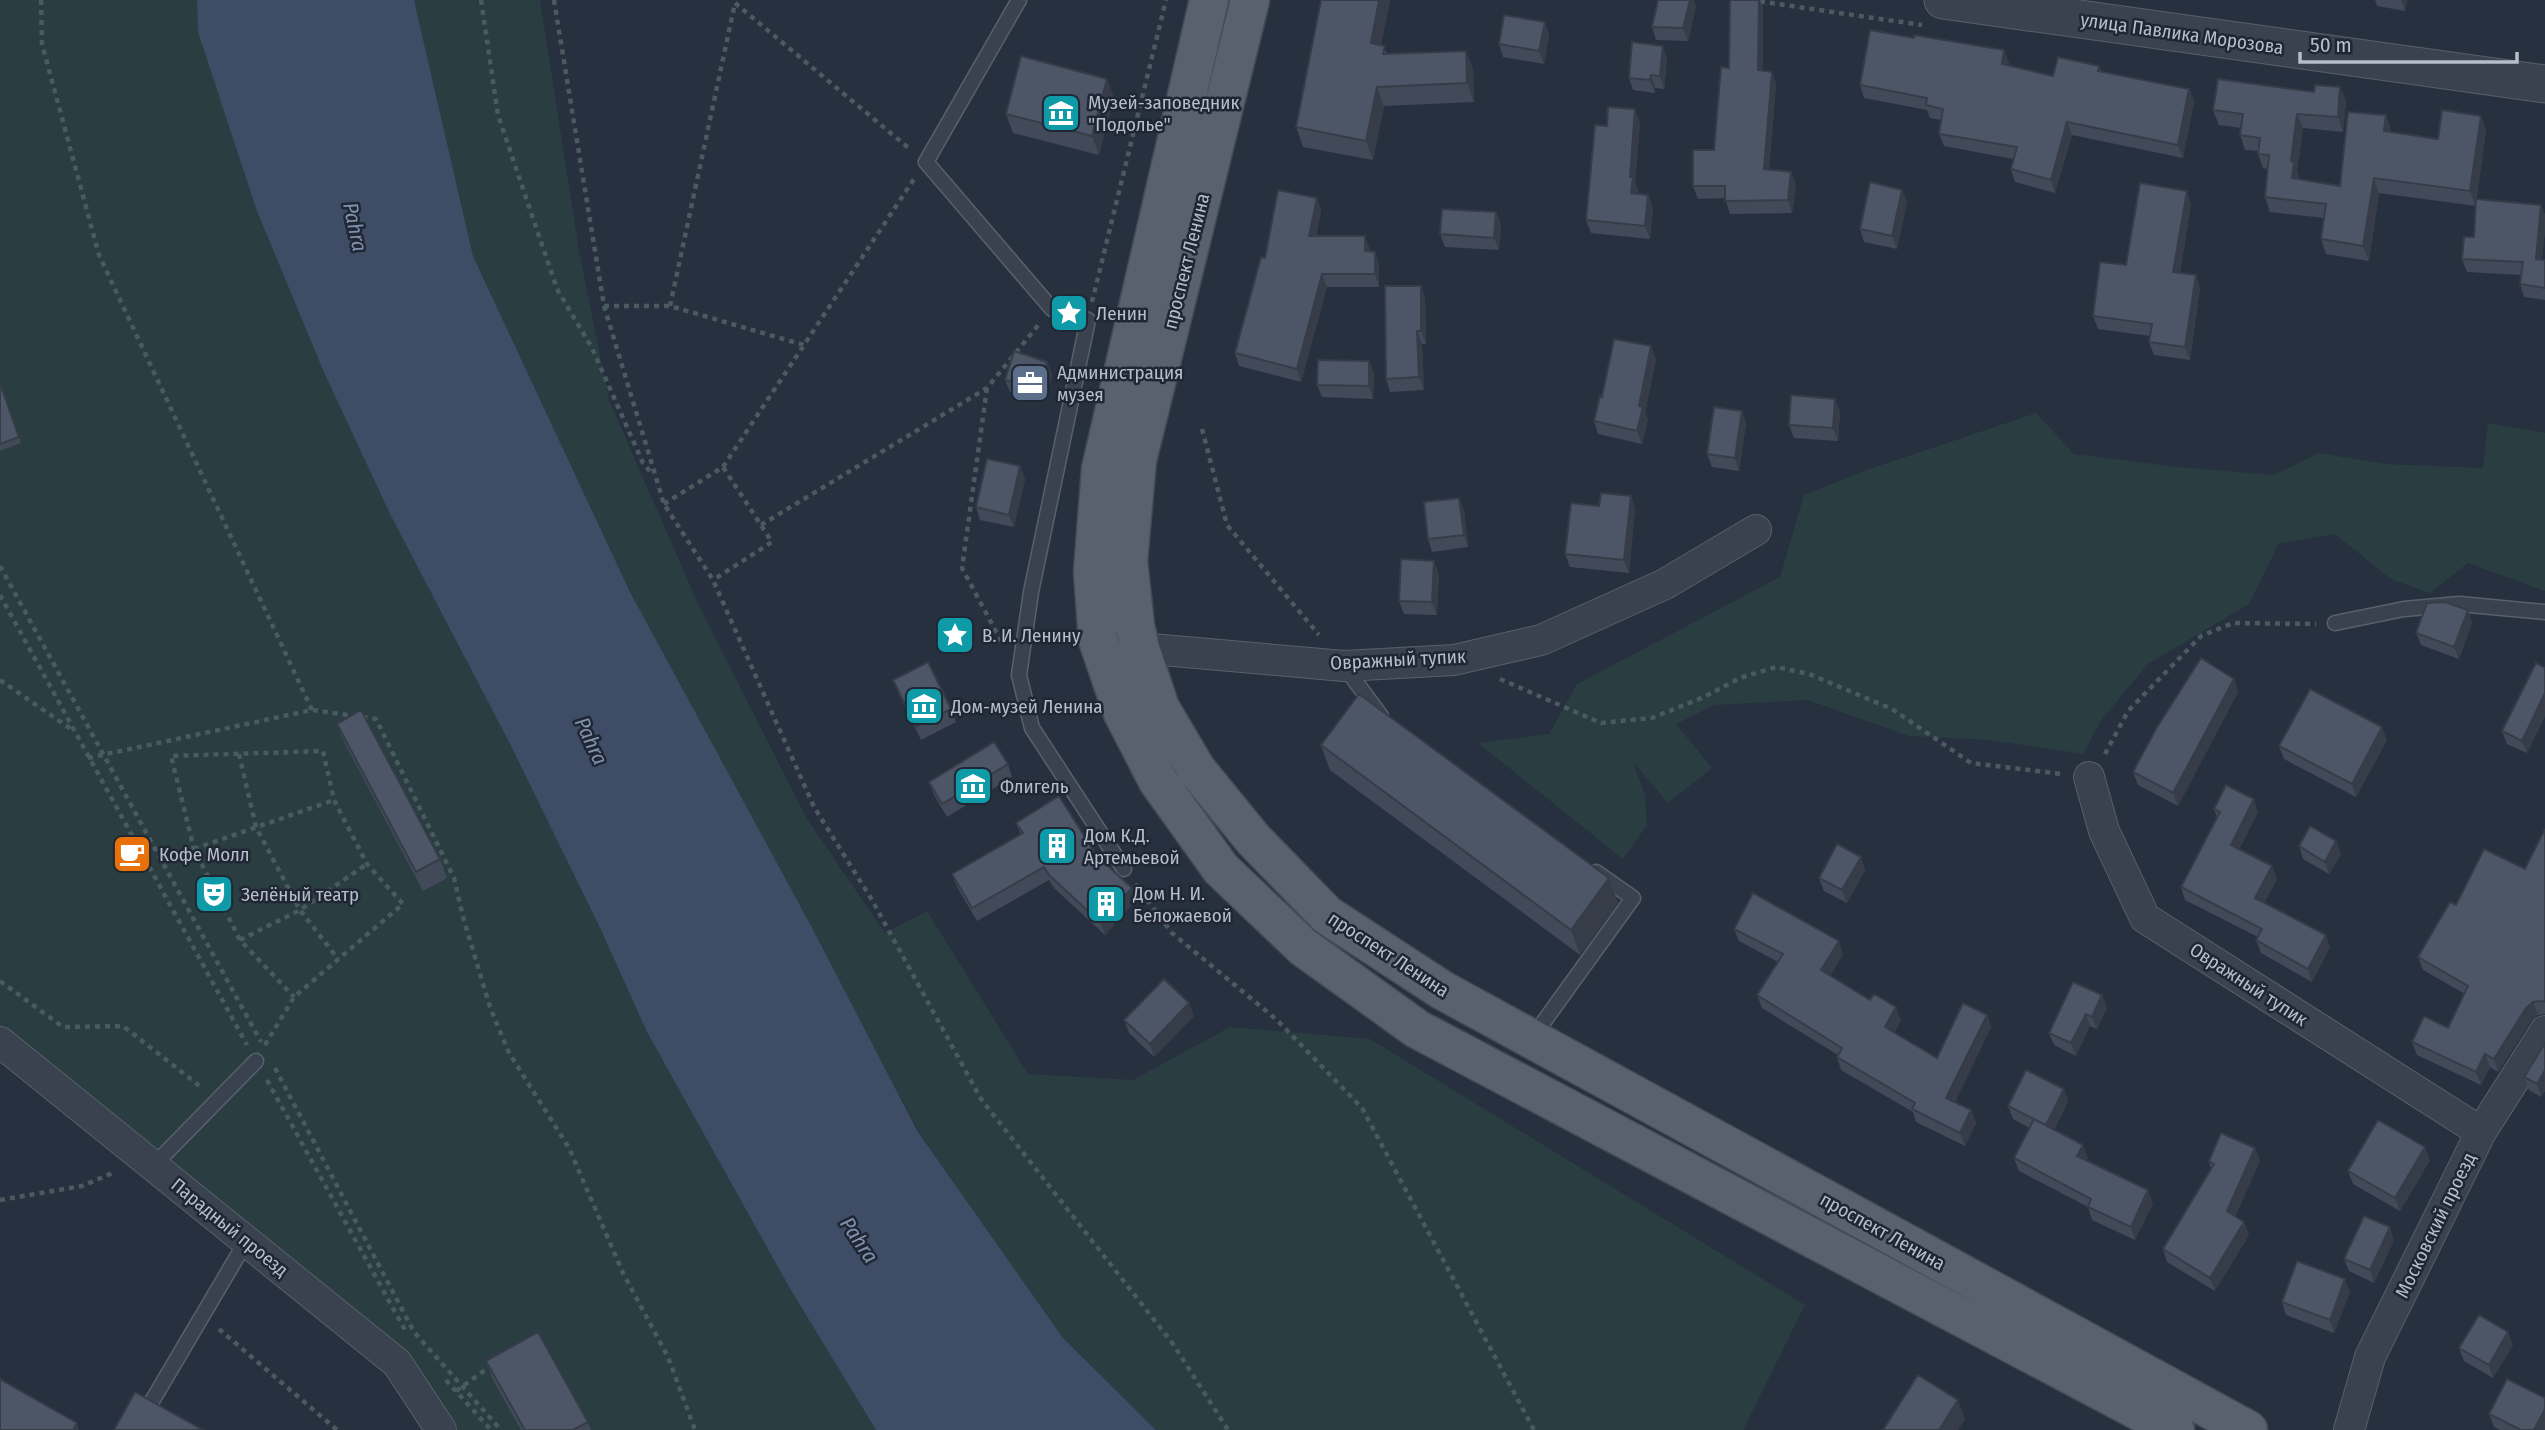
<svg xmlns="http://www.w3.org/2000/svg" width="2545" height="1430" font-family="'Fira Sans Condensed',sans-serif">
<rect width="100%" height="100%" fill="#27303f"/>
<path fill="#2a3e41" d="M0 0H197L198 32 391 516 510 744 601 930 647 1032 789 1287 876 1430H458L401 1346 0 1026Z
M414 0H540L579 251 609 400 699 606 807 819 885 933 927 911 1028 1074 1133 1080 1230 1027 1370 1039 1805 1305 1743 1430H1156L1063 1338 923 1139 630 592 473 256Z
M2036 413 2074 454 2177 467 2274 475 2319 453 2385 464 2483 468 2488 423 2545 433V591L2468 563 2430 593 2391 579 2335 534 2279 543 2249 604 2148 664 2102 719 2083 754 1990 740 1909 736 1808 700 1714 705 1676 724 1712 768 1668 803 1633 762 1645 795 1647 825 1623 859 1478 743 1549 734 1577 684 1780 577 1804 495 1864 471Z"/>
<path fill="#3e4c66" d="M197 0H414L473 256 630 592 811 926 918 1132 1063 1338 1156 1430H876L789 1287 647 1032 601 930 510 744 391 516 323 370 257 211 198 32Z"/>
<g fill="none" stroke-linecap="round" stroke-linejoin="round">
<g stroke="#59606c" stroke-width="17">
<path id="service" d="M1019 0 926 162 1052 309 1088 320 1031 592 1019 675 1032 728 1124 869
M2335 623 2404 609 2459 604 2545 612
M1344 666 1381 716
M1532 1038 1633 898 1596 872
M154 1165 256 1061
M135 1430 247 1240"/>
</g>
<g stroke="#59606c" stroke-width="32">
<path id="minor" d="M1140 648 1344 666 1454 660 1541 640 1665 584 1756 530
M2089 777 2104 831 2145 918 2481 1132
M0 1042 397 1363 441 1430
M2349 1430 2370 1357 2481 1132 2545 1031"/>
</g>
<g stroke="#59606c" stroke-width="39">
<path id="tertiary" d="M1943 0 2545 84"/>
</g>
<g stroke="#444b58" stroke-width="41">
<path id="primary" d="M1209 0 1101 469 1093 572 1098 640 1123 713 1158 781 1221 869 1303 947 1417 1029 2175 1430
M1250 0 1137 460 1128 561 1135 626 1140 648 1160 708 1196 769 1253 839 1327 915 1442 990 2248 1430"/>
</g>
<path stroke="#495b5f" stroke-width="4.5" stroke-dasharray="5 5" stroke-linecap="butt" d="M41 0 42 44 99 255 312 710
M481 0 498 115 557 289 592 348 643 463 653 475
M554 0 604 306 664 504 713 580 814 807 872 900 981 1099 1173 1344 1228 1430
M1750 0 1922 25
M1092 302 1166 0
M604 306H670L804 345
M670 306 735 3 911 150
M987 388 962 568 1001 641
M1202 429 1227 525 1319 635
M723 467 914 179
M664 504 723 467 772 542 713 580
M761 525 987 388 1040 323
M0 566 261 1042
M0 595 247 1045
M1500 679 1601 723 1652 718 1704 697 1740 678 1776 667 1809 674 1892 709 1971 763 2062 774
M0 680 71 729
M239 754 256 827 300 910 338 959
M2105 754 2128 711 2201 636 2233 623 2316 624
M88 758 312 710 376 719 454 878 463 917 490 1007 509 1053 569 1148 623 1273 668 1357 695 1430
M194 849 334 800
M1135 884 1172 933 1277 1020 1362 1108 1534 1430
M240 940 300 910 367 864
M0 981 63 1027 123 1026 201 1087
M265 1045 294 997 403 904 367 864 334 800 323 751 171 756 194 849 240 940 294 997
M275 1068 414 1332 501 1430
M267 1080 405 1330
M0 1200 82 1186 115 1172
M219 1329 337 1430
M446 1380 491 1430
M456 1391 492 1365"/>
<use href="#service" stroke="#3b424f" stroke-width="14"/>
<use href="#minor" stroke="#3b424f" stroke-width="30"/>
<use href="#tertiary" stroke="#3b424f" stroke-width="37"/>
<use href="#primary" stroke="#59616f" stroke-width="38"/>
</g>
<path fill="#424a59" d="M1321 0H1390L1381 45 1388 54 1466 51 1473 70 1474 102 1384 106 1373 160 1303 147 1296 127Z
M1730 0H1760L1763 9V71L1772 72 1776 84 1769 170 1791 172 1796 185 1792 213 1730 214 1725 198 1698 199 1693 186 1714 150 1729 68Z
M2375 0H2407L2405 11 2377 6Z
M1696 6 1688 41 1656 40 1652 27Z
M1545 22 1549 35 1544 64 1503 57 1499 44Z
M1914 38 2004 50 2009 63 2008 66 2053 76 2099 66 2101 72 2189 89 2194 101 2183 158 2072 135 2055 193 2015 182 2011 169 2013 159 1944 146 1939 134 1941 120 1930 118 1927 110 1864 98 1860 85Z
M1667 59 1664 89 1655 88V93L1633 90 1629 78Z
M2340 87 2346 101 2343 132 2303 128 2297 171 2299 176V179L2340 186 2386 115 2391 132 2438 139 2486 130 2476 199 2541 205 2545 215V229L2542 260H2545V300L2524 297 2520 284 2521 275 2467 272 2462 259 2474 237 2476 206 2379 193 2369 261 2326 254 2321 239 2324 218 2270 212 2265 197 2268 169 2263 168 2258 154V151L2245 150 2240 135 2241 128 2219 125 2213 110Z
M1114 97 1099 155 1013 133 1006 114Z
M1640 122 1635 182 1638 190 1637 194 1653 208 1650 239 1591 233 1586 220 1607 126Z
M1902 190 1907 202 1897 249 1864 242 1860 229Z
M1317 198 1321 210 1316 236 1370 249V251L1375 252 1379 264V287H1327L1301 382 1239 366 1235 353 1265 258Z
M2191 204 2180 273 2196 275 2200 288 2190 360 2154 355 2149 342 2150 336 2098 329 2093 316 2126 265Z
M1496 212 1501 225 1499 250 1445 247 1440 234Z
M1421 286 1425 298 1426 344H1422L1424 390 1390 392 1386 379Z
M1656 359 1645 413 1648 419 1642 444 1598 434 1594 421 1602 397Z
M1369 361 1374 374 1373 399 1322 397 1317 385Z
M1047 362 1052 375 1043 402 1010 392 1005 380Z
M0 383 21 443 0 451Z
M1835 399 1840 412 1838 441 1794 438 1789 425Z
M1746 423 1739 471 1712 467 1707 454Z
M1020 466 1025 479 1014 527 980 520 976 507Z
M1631 496 1635 509 1629 573 1570 567 1565 554 1599 506Z
M1459 498 1464 511 1468 547 1432 552 1428 539Z
M1439 574 1437 615 1404 614 1399 601Z
M2468 610 2472 623 2459 659 2421 645 2416 633Z
M2545 668V716L2527 753 2507 744 2502 731Z
M2234 679 2238 692 2178 806 2138 785 2133 772Z
M893 680 951 709 956 722 921 740 898 693Z
M337 724 440 859 447 878 423 891 344 742Z
M2387 740 2356 797 2284 759 2279 746Z
M1321 745 1609 878 1618 903 1580 955 1330 770Z
M1008 764 1012 777 947 817 934 795 929 782Z
M2214 809 2258 812 2239 849 2277 879 2264 903 2330 947 2312 982 2261 953 2256 940 2258 937 2185 900 2181 887 2217 818Z
M1016 823 1097 856 1132 888 1136 900 1105 935 1054 888 1049 880 977 921 957 887 952 874 1021 835Z
M2545 829V1014L2538 1015 2531 1021 2498 1072 2490 1067 2481 1085 2417 1055 2412 1042 2448 1028 2465 994 2423 970 2418 957 2456 905 2525 869Z
M2336 841 2341 854 2329 874 2303 859 2299 846Z
M1861 857 1865 870 1847 903 1824 891 1819 878Z
M1734 929 1843 954 1830 976 1901 1020 1894 1033 1937 1058 1987 1015 1991 1027 1955 1102 1971 1110 1976 1123 1965 1146 1916 1122 1913 1112 1841 1070 1837 1057 1838 1055 1762 1008 1757 995 1778 962 1739 941Z
M2102 995 2107 1008 2097 1029 2090 1026 2076 1056 2054 1045 2049 1033Z
M1194 1016 1154 1057 1129 1033 1124 1020Z
M2545 1043V1091L2541 1097 2529 1090 2524 1077Z
M2068 1101 2054 1130 2088 1158 2086 1161 2153 1203 2135 1240 2092 1220 2088 1207 2019 1171 2014 1158 2030 1128 2013 1119 2008 1106Z
M2255 1148 2260 1161 2235 1216 2244 1222 2249 1235 2215 1291 2167 1262 2163 1249 2211 1169 2209 1161Z
M2430 1160 2400 1211 2353 1184 2348 1171Z
M2394 1240 2374 1283 2349 1271 2344 1259Z
M2350 1292 2334 1333 2286 1315 2282 1302Z
M2513 1345 2493 1378 2464 1361 2459 1348Z
M486 1361 588 1422 591 1430H521L493 1380Z
M2489 1414 2545 1430H2500L2494 1427Z"/>
<path fill="#363c48" d="M1379 0H1390L1378 62 1371 43Z
M1690 0H1694L1696 6 1688 41 1683 28Z
M1759 0H1760L1763 9V83L1758 70Z
M2401 0H2407L2405 11Z
M1545 22 1549 35 1544 64 1539 51Z
M1663 46 1667 59 1664 89 1660 76Z
M2004 50 2009 63 2006 77 2002 64Z
M1466 51 1473 70 1474 102 1467 83Z
M1772 72 1776 84 1768 182 1764 169Z
M1651 75 1655 88V93L1650 80Z
M1107 79 1114 97 1099 155 1092 136Z
M1377 87 1384 106 1373 160 1366 141Z
M2340 87 2346 101 2343 132 2338 117Z
M2189 89 2194 101 2183 158 2178 145Z
M1635 109 1640 122 1635 182 1638 190 1636 206 1631 193 1630 177Z
M2297 114 2303 128 2297 171 2299 176 2297 193 2292 178 2291 161Z
M2386 115 2391 130 2389 146 2384 131Z
M2481 116 2486 130 2476 206 2470 191Z
M2067 122 2072 135 2055 193 2051 180Z
M1791 172 1796 185 1792 213 1788 200Z
M2374 178 2379 193 2369 261 2363 246Z
M1902 190 1907 202 1897 249 1892 236Z
M2187 191 2191 204 2178 284 2173 272Z
M1648 195 1653 208 1650 239 1645 226Z
M1317 198 1321 210 1314 249 1309 236Z
M2541 205 2545 215V229L2541 272 2536 259Z
M1496 212 1501 225 1499 250 1494 238Z
M1365 236 1370 249V264L1365 251Z
M1375 252 1379 264V287L1375 274Z
M1322 274 1327 287 1301 382 1297 369Z
M2196 275 2200 288 2190 360 2185 347Z
M1421 286 1425 298 1426 344 1421 331Z
M1417 331 1422 344 1424 390 1419 377Z
M1651 346 1656 359 1645 413 1648 419 1642 444 1637 431 1639 406Z
M1369 361 1374 374 1373 399 1369 386Z
M1047 362 1052 375 1043 402 1039 390Z
M1835 399 1840 412 1838 441 1833 428Z
M1742 411 1746 423 1739 471 1735 458Z
M1020 466 1025 479 1014 527 1009 515Z
M1631 496 1635 509 1629 573 1624 560Z
M1459 498 1464 511 1468 547 1464 535Z
M1434 561 1439 574 1437 615 1432 602Z
M2468 610 2472 623 2459 659 2454 647Z
M2234 679 2238 692 2178 806 2173 793Z
M2545 693V716L2527 753 2522 741Z
M2382 727 2387 740 2356 797 2352 784Z
M2254 799 2258 812 2235 858 2231 845Z
M2336 841 2341 854 2329 874 2325 862Z
M1861 857 1865 870 1847 903 1842 890Z
M2272 866 2277 879 2260 911 2255 898Z
M1609 878 1618 903 1580 955 1571 930Z
M1132 888 1136 900 1105 935 1100 922Z
M2326 935 2330 947 2312 982 2308 969Z
M1839 941 1843 954 1826 983 1821 970Z
M2102 995 2107 1008 2097 1029 2092 1017Z
M2533 1002 2538 1015 2531 1021 2498 1072 2494 1059 2526 1008Z
M1189 1003 1194 1016 1154 1057 1150 1044Z
M1896 1007 1901 1020 1889 1040 1885 1027Z
M2086 1014 2090 1026 2076 1056 2071 1043Z
M1987 1015 1991 1027 1951 1111 1946 1098Z
M2485 1054 2490 1067 2481 1085 2476 1072Z
M2545 1070V1091L2541 1097 2537 1084Z
M2064 1089 2068 1101 2051 1138 2046 1125Z
M1971 1110 1976 1123 1965 1146 1960 1133Z
M2083 1145 2088 1158 2082 1169 2077 1156Z
M2425 1147 2430 1160 2400 1211 2395 1198Z
M2255 1148 2260 1161 2232 1224 2227 1211Z
M2148 1190 2153 1203 2135 1240 2131 1227Z
M2244 1222 2249 1235 2215 1291 2210 1278Z
M2390 1227 2394 1240 2374 1283 2370 1270Z
M2345 1279 2350 1292 2334 1333 2330 1320Z
M2508 1332 2513 1345 2493 1378 2489 1365Z
M1958 1400 1965 1419 1958 1430H1939Z
M2545 1409V1430H2534Z
M77 1423 79 1430H73Z"/>
<path fill="#4d5667" stroke="#363c48" stroke-width="2" d="M1321 0H1379L1371 43 1385 46 1383 54 1466 51 1467 83 1377 87 1366 141 1296 127Z
M1658 0H1690L1683 28 1652 27Z
M1730 0H1759L1758 70 1772 72 1764 169 1791 172 1788 200 1725 201V186H1693V150H1714L1721 67 1729 68Z
M1504 15 1545 22 1539 51 1499 44Z
M1870 30 1914 38V35L2004 50 2002 64 2053 76 2058 57 2099 66 2098 71 2189 89 2178 145 2067 122 2051 180 2011 169 2017 147 1939 134 1943 109 1926 105 1927 98 1860 85Z
M1632 42 1663 46 1660 76 1651 75 1650 80 1629 78Z
M1021 56 1107 79 1092 136 1006 114Z
M2218 79 2314 92 2315 85 2340 87 2338 117 2297 114 2291 161 2294 162 2292 178 2340 186 2348 112 2386 115 2384 131 2438 139 2442 110 2481 116 2470 191 2374 178 2363 246 2321 239 2326 204 2265 197 2269 155 2258 154 2260 138 2240 135 2243 114 2213 110Z
M1608 107 1635 109 1630 177H1633L1631 193 1648 195 1645 226 1586 220 1595 125 1607 126Z
M1870 182 1902 190 1892 236 1860 229Z
M2140 183 2187 191 2173 272 2196 275 2185 347 2149 342 2152 324 2093 316 2100 262 2126 265Z
M1278 190 1317 198 1309 236H1365V251L1375 252V274H1322L1297 369 1235 353 1261 257 1265 258Z
M2476 199 2541 205 2536 259 2545 260V288L2520 284 2523 262 2462 259 2464 237H2474Z
M1442 209 1496 212 1494 238 1440 234Z
M1385 286H1421V331H1417L1419 377 1386 379Z
M1614 339 1651 346 1639 406 1643 407 1637 431 1594 421 1600 396 1602 397Z
M1014 351 1047 362 1039 390 1005 380Z
M1318 360 1369 361V386L1317 385Z
M0 383 19 437 0 444Z
M1791 395 1835 399 1833 428 1789 425Z
M1714 407 1742 411 1735 458 1707 454Z
M987 459 1020 466 1009 515 976 507Z
M1601 493 1631 496 1624 560 1565 554 1571 503 1599 506Z
M1459 498 1464 535 1428 539 1424 502Z
M1401 559 1434 561 1432 602 1399 601Z
M2445 602 2468 610 2454 647 2416 633 2427 603Z
M2201 658 2234 679 2173 793 2133 772 2156 729Z
M928 662 951 709 916 727 893 680Z
M2536 663 2545 668V693L2522 741 2502 731Z
M2310 689 2382 727 2352 784 2279 746Z
M1359 694 1609 878 1571 930 1321 745Z
M361 710 440 859 416 872 337 724Z
M994 742 1008 764 942 804 929 782Z
M2226 785 2254 799 2231 845 2272 866 2255 898 2326 935 2308 969 2256 940 2262 929 2181 887 2220 812 2214 809Z
M1059 796 1097 856 1132 888 1100 922 1049 875 1044 867 972 908 952 874 1023 833 1016 823Z
M2310 826 2336 841 2325 862 2299 846Z
M2545 829V1002L2542 1001 2533 1002 2526 1008 2494 1059 2485 1054 2476 1072 2412 1042 2424 1016 2448 1028 2468 986 2418 957 2450 902 2456 905 2484 849 2525 869Z
M1837 844 1861 857 1842 890 1819 878Z
M1753 893 1839 941 1821 970 1870 1000 1874 994 1896 1007 1885 1027 1937 1058 1963 1003 1987 1015 1946 1098 1971 1110 1960 1133 1912 1109 1915 1103 1837 1057 1842 1048 1757 995 1783 954 1734 929Z
M1164 979 1189 1003 1150 1044 1124 1020Z
M2073 982 2102 995 2092 1017 2086 1014 2071 1043 2049 1033Z
M2545 1043V1070L2537 1084 2524 1077Z
M2026 1070 2064 1089 2046 1125 2008 1106Z
M2034 1119 2083 1145 2077 1156 2148 1190 2131 1227 2088 1207 2091 1199 2014 1158Z
M2378 1120 2425 1147 2395 1198 2348 1171Z
M2221 1133 2255 1148 2227 1211 2244 1222 2210 1278 2163 1249 2214 1164 2209 1161Z
M2364 1216 2390 1227 2370 1270 2344 1259Z
M2297 1261 2345 1279 2330 1320 2282 1302Z
M2479 1315 2508 1332 2489 1365 2459 1348Z
M538 1332 588 1422 573 1430H525L486 1361Z
M1918 1375 1958 1400 1939 1430H1883Z
M0 1379 77 1423 73 1430H0Z
M2507 1379 2545 1398V1409L2534 1430H2521L2489 1414Z
M135 1392 203 1430H114Z"/>
<defs>
<g id="museum-square" transform="scale(2.0125)"><rect x="-9" y="-9" width="18" height="18" rx="4" fill="#0f9aa8" stroke="#202734"/><path d="M0-6L6-3V-2H-6V-3ZM-5-1h2V3h-2ZM-1-1h2V3h-2ZM3-1h2V3H3ZM-6 4H6V6H-6Z" fill="#fff"/></g>
<g id="sight-square" transform="scale(2.0125)"><rect x="-9" y="-9" width="18" height="18" rx="4" fill="#0f9aa8" stroke="#202734"/><path d="M0-6L1.8-2.2L6-1.7L2.9 1.2L3.7 5.4L0 3.3L-3.7 5.4L-2.9 1.2L-6-1.7L-1.8-2.2Z" fill="#fff"/></g>
<g id="office-square" transform="scale(2.0125)"><rect x="-9" y="-9" width="18" height="18" rx="4" fill="#5c6f8a" stroke="#202734"/><path d="M-6-3h4V-5.5h4V-3h4V5H-6ZM-1-4.5V-3h2v-1.5ZM-6 0V1H6V0Z" fill="#fff"/></g>
<g id="building-square" transform="scale(2.0125)"><rect x="-9" y="-9" width="18" height="18" rx="4" fill="#0f9aa8" stroke="#202734"/><path d="M-4-6H4V6H1V3H-1V6H-4ZM-2.5-4.3h1.7v1.8h-1.7ZM.8-4.3h1.7v1.8H.8ZM-2.5-1h1.7V.8h-1.7ZM.8-1h1.7V.8H.8Z" fill="#fff"/></g>
<g id="cafe-square" transform="scale(2.0125)"><rect x="-9" y="-9" width="18" height="18" rx="4" fill="#e8710a" stroke="#202734"/><path d="M-5.5-4.5H6V0H3Q3 3.5 0 3.5H-2.5Q-5.5 3.5-5.5 0ZM3-3.2v2h1.7v-2ZM-6 4.5H4V6H-6Z" fill="#fff"/></g>
<g id="theatre-square" transform="scale(2.0125)"><rect x="-9" y="-9" width="18" height="18" rx="4" fill="#0f9aa8" stroke="#202734"/><path d="M-5-5.5Q0-4 5-5.5V0Q5 5 0 6Q-5 5-5 0ZM-3.3-2.5H-1v1.5H-3.3ZM1-2.5H3.3v1.5H1ZM-2.8 1Q0 5.5 2.8 1Z" fill="#fff"/></g>
</defs>
<g fill-rule="evenodd">
<use href="#museum-square" x="1061" y="113"/>
<use href="#sight-square" x="1069" y="313"/>
<use href="#office-square" x="1030" y="383"/>
<use href="#sight-square" x="955" y="635"/>
<use href="#museum-square" x="924" y="706"/>
<use href="#museum-square" x="973" y="786"/>
<use href="#building-square" x="1057" y="846"/>
<use href="#cafe-square" x="132" y="854"/>
<use href="#theatre-square" x="214" y="894"/>
<use href="#building-square" x="1106" y="904"/>
</g>
<g text-anchor="middle" stroke-width="5" stroke-linejoin="round" paint-order="stroke">
<g font-size="19" fill="#b7bdc9" stroke="#202734">
<text transform="translate(2182 33) rotate(8)" y="7">улица Павлика Морозова</text>
<text transform="translate(1186 261) rotate(-76)" y="7">проспект Ленина</text>
<text transform="translate(1398 659) rotate(-3)" y="7">Овражный тупик</text>
<text transform="translate(1389 954) rotate(33)" y="7">проспект Ленина</text>
<text transform="translate(2249 984) rotate(33)" y="7">Овражный тупик</text>
<text transform="translate(2435 1225) rotate(-64)" y="7">Московский проезд</text>
<text transform="translate(230 1227) rotate(39)" y="7">Парадный проезд</text>
<text transform="translate(1883 1231) rotate(29)" y="7">проспект Ленина</text>
</g>
<g font-size="19" fill="#b7bdc9" stroke="#202734" text-anchor="start">
<text x="1088" y="109">Музей-заповедник<tspan x="1088" dy="22">"Подолье"</tspan></text>
<text x="1096" y="320">Ленин</text>
<text x="1057" y="379">Администрация<tspan x="1057" dy="22">музея</tspan></text>
<text x="982" y="642">В. И. Ленину</text>
<text x="951" y="713">Дом-музей Ленина</text>
<text x="1000" y="793">Флигель</text>
<text x="1084" y="842">Дом К.Д.<tspan x="1084" dy="22">Артемьевой</tspan></text>
<text x="159" y="861">Кофе Молл</text>
<text x="1133" y="900">Дом Н. И.<tspan x="1133" dy="22">Беложаевой</tspan></text>
<text x="241" y="901">Зелёный театр</text>
</g>
<g font-size="21" font-style="italic" fill="#8192af" stroke="#202734">
<text transform="translate(355 227) rotate(78)" y="7">Pahra</text>
<text transform="translate(591 741) rotate(65)" y="7">Pahra</text>
<text transform="translate(859 1240) rotate(56)" y="7">Pahra</text>
</g>
</g>
<path d="M2300 52v10h217v-10" fill="none" stroke="#b7bdc9" stroke-width="3.5"/>
<text x="2310" y="52" font-size="21" fill="#b7bdc9" stroke="#202734" stroke-width="5" paint-order="stroke">50 m</text>
</svg>
